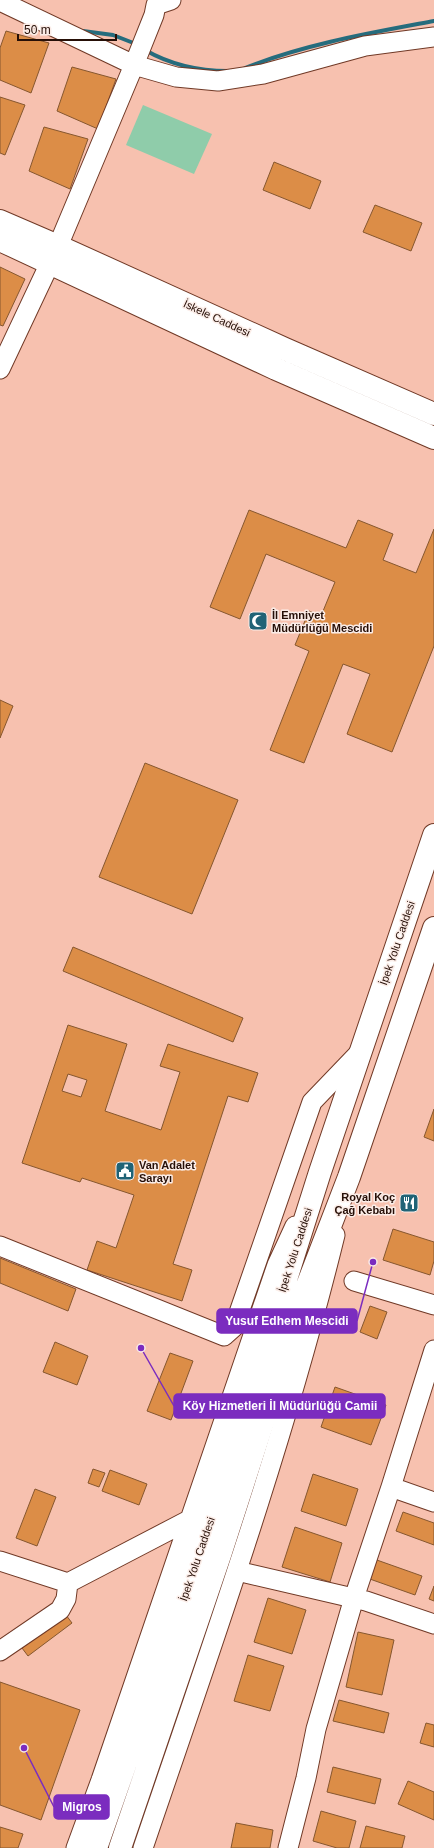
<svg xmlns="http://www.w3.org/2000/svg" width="434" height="1848" font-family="Helvetica,sans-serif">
<rect width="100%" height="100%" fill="#f7c1af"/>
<path fill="#8fccaa" d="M143 105 212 134 194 174 126 145Z"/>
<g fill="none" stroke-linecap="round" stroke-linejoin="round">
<path stroke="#266c7d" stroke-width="4" d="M83 31 113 35 136 44
M145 50C171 65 198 71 228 71
M245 68C305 44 370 33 434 21"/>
</g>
<path fill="#dc8d47" stroke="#86572f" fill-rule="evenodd" d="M6 31 49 43 31 93 0 80V48Z
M72 67 116 79 98 129 57 111Z
M0 97 25 105 5 155 0 153Z
M44 127 88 139 70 189 29 171Z
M274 162 321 181 310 209 263 190Z
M375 205 422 223 411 251 363 232Z
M0 267 25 279 3 326 0 325Z
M249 510 346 548 358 520 393 534 383 560 416 573 434 529V646L392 752 347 734 370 674 343 664 304 763 270 750 309 651 295 645 309 611 321 616 335 582 266 554 240 619 210 607Z
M0 700 13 706 0 738Z
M145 763 238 800 192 914 99 877Z
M73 947 243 1018 233 1042 63 971Z
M68 1025 127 1044 105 1111 161 1130 180 1072 160 1066 168 1044 258 1073 248 1102 228 1096 173 1264 192 1270 182 1301 87 1270 97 1241 116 1248 134 1195 82 1178 80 1182 22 1163ZM68 1074 87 1080 81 1097 62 1091Z
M434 1109V1141L424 1137Z
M393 1229 434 1242V1261L430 1275 383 1260Z
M0 1258 76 1289 68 1311 0 1283Z
M370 1306 387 1312 377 1339 360 1332Z
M55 1342 88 1356 77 1385 43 1372Z
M170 1353 193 1361 171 1420 147 1411Z
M335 1387 386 1405 371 1445 321 1427Z
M93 1469 105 1473 99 1487 88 1483Z
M110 1470 147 1484 139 1505 102 1491Z
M313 1474 358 1489 346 1526 301 1511Z
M35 1489 56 1497 37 1546 16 1538Z
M403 1512 434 1523V1545L396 1531Z
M295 1527 342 1543 330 1582 282 1567Z
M374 1559 422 1576 415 1595 367 1578Z
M434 1586V1601L429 1599Z
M268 1598 306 1610 292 1654 254 1642Z
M66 1615 72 1623 28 1656 22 1648Z
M358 1632 394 1640 382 1695 346 1687Z
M248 1655 284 1666 270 1711 234 1701Z
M0 1682 80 1710 41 1820 0 1805Z
M339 1700 389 1713 384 1733 333 1721Z
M426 1723 434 1725V1747L420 1743Z
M333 1767 381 1779 375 1804 327 1792Z
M408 1781 434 1792V1820L398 1804Z
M321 1811 356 1821 349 1848H337L313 1841Z
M236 1823 273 1830 270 1848H231Z
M366 1826 405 1836 402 1848H360Z
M0 1827 23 1834 18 1848H0Z"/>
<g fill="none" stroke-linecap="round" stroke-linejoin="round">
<g stroke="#703926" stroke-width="21">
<path id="minor" d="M0 1 134 65 176 77 218 81 263 74 365 46 434 37
M0 369 58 246 134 65 154 15 156 5 171 0
M0 1246 224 1336 234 1327 312 1102 360 1052
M354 1281 434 1305
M391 1487 434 1502
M0 1561 68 1583
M237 1571 366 1601 434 1624
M0 1651 60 1610 66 1599 68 1583 189 1520
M76 1848 101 1780 277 1265 295 1226
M143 1848C212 1645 284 1443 335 1235
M288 1848 306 1778 316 1729 354 1598 391 1487 434 1350"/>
</g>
<g stroke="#703926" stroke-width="24">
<path id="major" d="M0 221 58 246 285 349 434 414
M0 240 276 369 434 438"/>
</g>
<g stroke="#703926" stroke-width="24">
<path id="highway" d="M96 1848 201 1548 320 1172 434 835
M120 1848 220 1555 307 1286 349 1177 434 928"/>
</g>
<use href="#minor" stroke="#fff" stroke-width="19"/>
<use href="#major" stroke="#fff" stroke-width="22"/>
<use href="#highway" stroke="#fff" stroke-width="22"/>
</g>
<defs>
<g id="mosque-square" transform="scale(1)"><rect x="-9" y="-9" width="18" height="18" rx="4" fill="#206376" stroke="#fbede8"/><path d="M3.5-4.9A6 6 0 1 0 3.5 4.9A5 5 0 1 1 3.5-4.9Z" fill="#fff"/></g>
<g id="civic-square" transform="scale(1)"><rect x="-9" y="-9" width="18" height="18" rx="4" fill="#206376" stroke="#fbede8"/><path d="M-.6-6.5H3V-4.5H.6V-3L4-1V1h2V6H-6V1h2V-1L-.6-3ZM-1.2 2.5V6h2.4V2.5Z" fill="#fff"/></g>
<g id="restaurant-square" transform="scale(1)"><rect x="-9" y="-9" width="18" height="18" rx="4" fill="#206376" stroke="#fbede8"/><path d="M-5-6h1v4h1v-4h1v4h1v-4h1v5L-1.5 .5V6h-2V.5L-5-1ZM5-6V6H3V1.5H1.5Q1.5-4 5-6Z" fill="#fff"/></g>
</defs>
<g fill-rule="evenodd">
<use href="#mosque-square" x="258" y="621"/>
<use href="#civic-square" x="125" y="1171"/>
<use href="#restaurant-square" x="409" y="1203"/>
</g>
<g text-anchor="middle" stroke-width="3" stroke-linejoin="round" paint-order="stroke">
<g font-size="11" fill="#260f07" stroke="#fbede8">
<text transform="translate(217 318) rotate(25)" y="4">İskele Caddesi</text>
<text transform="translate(397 943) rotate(-71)" y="4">İpek Yolu Caddesi</text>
<text transform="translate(295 1250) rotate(-72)" y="4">İpek Yolu Caddesi</text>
<text transform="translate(197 1559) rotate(-71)" y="4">İpek Yolu Caddesi</text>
</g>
<g font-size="11" font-weight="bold" fill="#260f07" stroke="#fbede8" text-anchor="start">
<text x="272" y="619">İl Emniyet<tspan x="272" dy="13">Müdürlüğü Mescidi</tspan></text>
<text x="139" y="1169">Van Adalet<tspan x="139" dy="13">Sarayı</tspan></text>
<text x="395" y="1201" text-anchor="end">Royal Koç<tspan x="395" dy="13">Çağ Kebabı</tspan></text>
</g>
</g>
<path fill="none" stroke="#7b2cbf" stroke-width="1.5" d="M373 1262L357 1321M141 1348L174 1406M24 1748L54 1807"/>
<g fill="#7b2cbf" stroke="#fbede8" stroke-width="1.5">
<circle cx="373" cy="1262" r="4"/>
<circle cx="141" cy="1348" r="4"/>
<circle cx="24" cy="1748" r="4"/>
</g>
<g fill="#7b2cbf" stroke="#7b2cbf" stroke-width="1.5">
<rect x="217" y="1309" width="140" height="24" rx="4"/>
<rect x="174" y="1394" width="211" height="24" rx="4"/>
<rect x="54" y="1795" width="55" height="24" rx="4"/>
</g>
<g font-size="12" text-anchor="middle" font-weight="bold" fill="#fff">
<text x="287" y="1325">Yusuf Edhem Mescidi</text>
<text x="280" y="1410">Köy Hizmetleri İl Müdürlüğü Camii</text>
<text x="82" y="1811">Migros</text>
</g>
<path d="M18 34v6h98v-6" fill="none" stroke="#260f07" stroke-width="2"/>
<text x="24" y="34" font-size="12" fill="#260f07" stroke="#fbede8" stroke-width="3" paint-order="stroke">50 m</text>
</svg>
